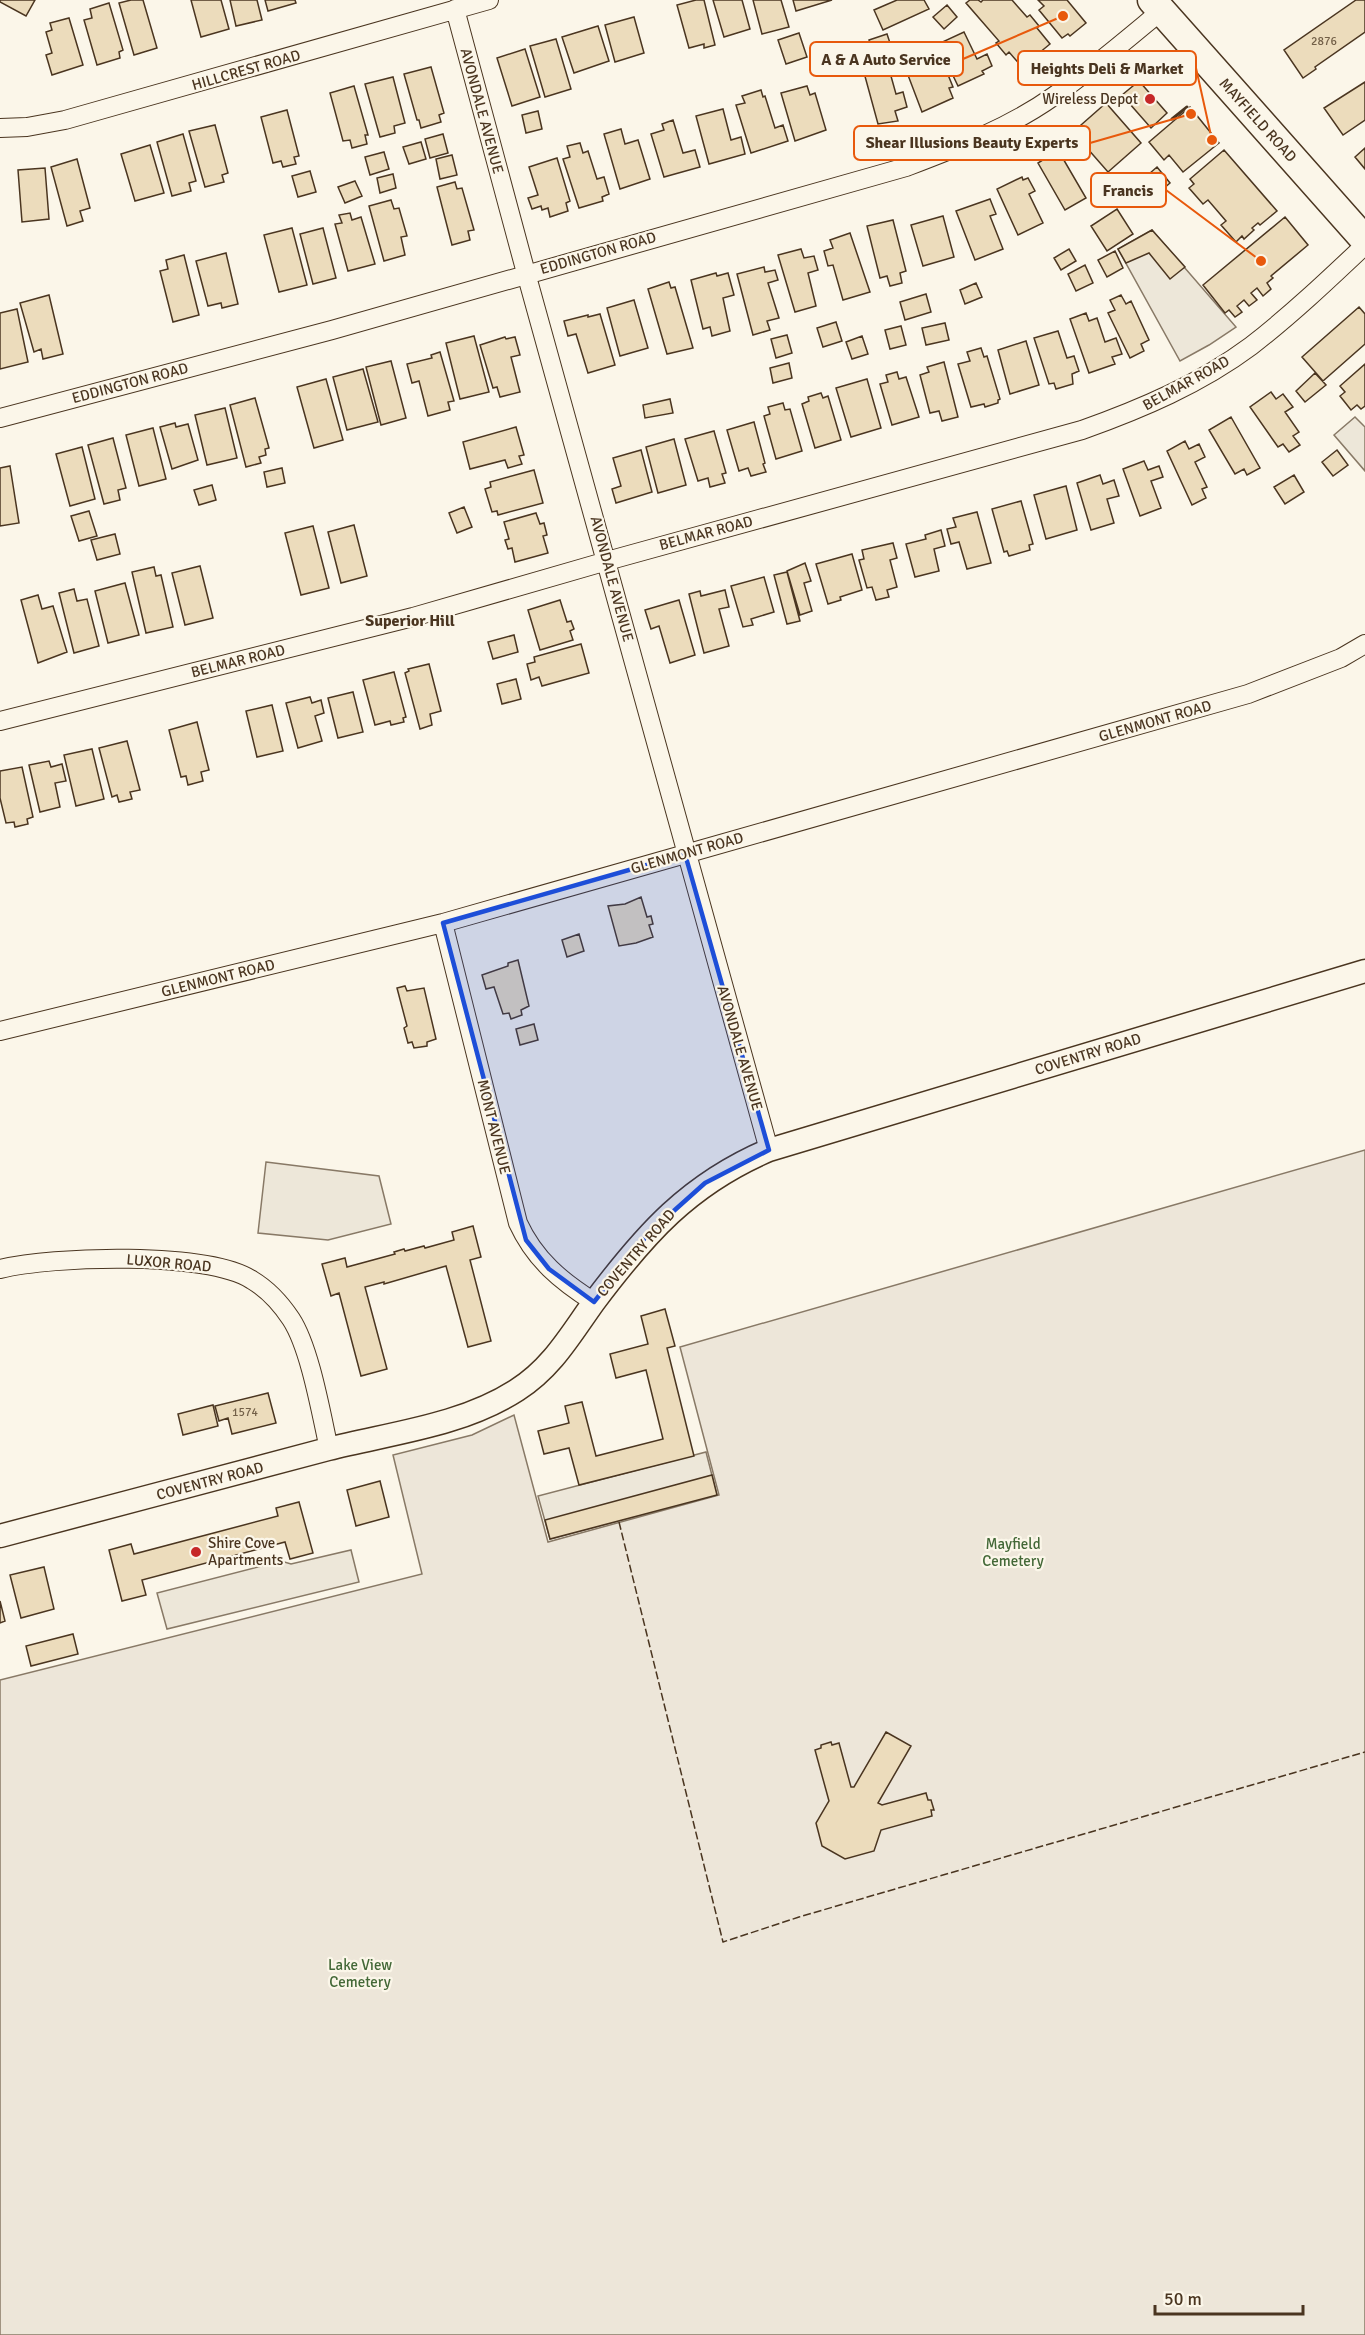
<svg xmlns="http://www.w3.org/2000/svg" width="1365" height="2335" font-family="Signika,sans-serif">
<rect width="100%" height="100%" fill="#fbf6e9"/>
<path fill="#ede6d9" stroke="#887966" stroke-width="1.5" d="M1365 1150V2335H0V1680L422 1574 393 1455 472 1435 514 1415 548 1542 719 1495 680 1347Z"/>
<path fill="#ede7d9" stroke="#887966" stroke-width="1.5" d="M1152 230 1236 327 1209 345 1180 361 1118 249Z
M1355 417 1365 427V471L1334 435Z
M266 1162 379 1176 391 1224 328 1240 258 1233Z
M706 1452 717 1495 550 1539 538 1496Z
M351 1550 359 1582 167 1629 157 1593 281 1561 291 1564Z"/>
<path fill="#ecdcbc" stroke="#4a3520" stroke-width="1.5" d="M0 0H35L26 16 0 2Z
M131 0H143L157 48 134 55 119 3Z
M191 0H221L229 29 201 37Z
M230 0H257L262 20 236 26Z
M265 0H295L296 3 268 11Z
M696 0H704L715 45 704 48V44L689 48 677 5Z
M713 0H742L750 29 724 37Z
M753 0H781L789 27 762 34Z
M793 0H832L796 11Z
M897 0H924L929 9 883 30 874 10Z
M970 0H978L981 2 983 0H1012L1027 17 1030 15 1039 26 1037 28 1050 44 1022 67 1009 52 1006 55 996 43 999 41 966 3Z
M1038 0H1067L1086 23 1070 36 1068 34 1062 38 1039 10 1044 6Z
M1356 0H1365V32L1315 67 1316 69 1303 78 1284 50Z
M109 3 123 50 119 52 120 58 97 65 84 20 92 18 90 9Z
M947 5 957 17 944 29 933 17Z
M634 17 644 53 615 62 605 25Z
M69 18 83 65 52 75 46 55 52 53 46 32 52 30 50 23Z
M598 26 609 61 574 73 562 37Z
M964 32 977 59 987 54 992 66 982 71 984 74 958 86 938 44Z
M799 33 807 57 786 64 778 40Z
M887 34 892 49 874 55 869 40Z
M556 39 571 89 545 97 530 46Z
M937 48 953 87 949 88 953 98 922 112 903 62Z
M525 49 540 97 512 106 497 58Z
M876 65 878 73 889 69 896 94 903 92 907 107 895 111 898 121 878 124 863 69Z
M431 67 444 113 439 115 441 122 421 128 419 120H417L404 74Z
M393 77 405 123 394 126 395 133 380 137 365 84Z
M1139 81 1167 113 1151 128 1122 95Z
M1365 82V120L1343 135 1324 108Z
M354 86 368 135H365L367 144 352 148 350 140 343 141 330 93Z
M807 86 810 95 815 93 826 130 795 141 781 93Z
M761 90 763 97 765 96 775 128 783 125 788 141 751 153 736 105 745 103 742 96Z
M1106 103 1141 143 1108 172 1073 132Z
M1190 107 1219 143 1183 172 1169 155 1164 160 1149 142Z
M723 109 731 140 741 137 745 154 709 164 696 116Z
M287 110 299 156 294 157 296 164 283 167 281 161 273 163 261 117Z
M538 111 542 129 526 133 522 115Z
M673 120 683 153 695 150 700 167 664 177 651 134 664 130 662 124Z
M215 125 228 173 222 175 224 182 205 187 189 131Z
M621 129 625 144 638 140 650 179 620 189 604 134Z
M183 134 196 181 189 183 191 191 172 196 157 142Z
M443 134 448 153 430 158 425 139Z
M421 142 426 159 409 164 403 147Z
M580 143 583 153 588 151 597 179 604 177 609 194 602 197 603 201 579 208 563 159 570 157 567 146Z
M150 145 164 193 135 201 121 154Z
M1365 148V169L1355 157Z
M1058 150 1086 198 1065 210 1038 163Z
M1224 150 1277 211 1260 225 1258 223 1252 228 1254 230 1244 239 1242 236 1236 242 1221 225 1226 221 1208 200 1203 204 1189 188 1194 184 1190 179Z
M384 152 389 169 370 175 365 157Z
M452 155 457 175 440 179 436 159Z
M557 158 570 201 566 203 568 211 550 217 548 208 542 210 541 206 532 209 528 198 538 195 529 167Z
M77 159 90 208 80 211 83 221 67 226 51 167Z
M1157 167 1170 183 1155 196 1142 180Z
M45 168 49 219 22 222 18 170Z
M310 171 316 192 298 197 292 176Z
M393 174 396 188 380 193 377 178Z
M1022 177 1023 180 1028 178 1035 191 1029 194 1043 223 1018 235 997 189Z
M355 181 362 196 345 203 338 187Z
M455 182 457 189 462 188 474 230 468 231 470 240 452 245 437 187Z
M990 199 996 214 990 216 1003 249 975 260 956 211Z
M391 200 394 209 399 208 407 236 401 237 405 255 384 261 369 206Z
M1117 209 1133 234 1107 251 1091 226Z
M350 213 352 220 361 217 375 264 348 271 335 224 342 223 339 215Z
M943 216 954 257 923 266 911 225Z
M1285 217 1308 245 1271 276 1273 278 1267 283 1271 289 1263 296 1257 288 1251 293 1257 300 1249 306 1244 300 1237 306 1242 312 1235 317 1229 310 1225 313 1203 285Z
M893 220 906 271 900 273 902 283 890 286 887 276 880 278 867 226Z
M292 228 307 285 279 292 264 235Z
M323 228 336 278 313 284 300 234Z
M1152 230 1185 267 1170 279 1149 253 1126 263 1118 249Z
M850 233 870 292 843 300 833 265 828 266 824 251 833 248 830 240Z
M801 249 804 258 814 256 818 270 808 273 816 306 795 312 778 255Z
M1069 249 1076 261 1061 270 1054 258Z
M1115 251 1123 268 1107 277 1098 260Z
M226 253 238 304 222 308 221 303 208 306 196 261Z
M184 255 199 315 173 322 160 271 168 269 166 260Z
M1085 265 1093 283 1076 291 1068 274Z
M764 267 765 272 775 270 778 280 768 283 779 318 767 321 770 330 753 335 737 274Z
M716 273 717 276 728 273 734 295 723 298 730 331 712 336 710 327 703 329 691 280Z
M669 282 671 288 675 287 693 348 667 354 648 289Z
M976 283 982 297 965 304 960 290Z
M926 294 931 312 905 320 900 302Z
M49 295 63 354 43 359 41 349 34 352 20 303Z
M1121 295 1126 304 1131 301 1149 340 1141 344 1144 351 1130 358 1108 313 1115 310 1110 300Z
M634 300 648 348 620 356 607 308Z
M1359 307 1365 314V344L1323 381 1302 357Z
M17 309 28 362 0 369V313Z
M1086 313 1089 321 1097 318 1105 342 1116 338 1122 354 1112 357 1115 364 1089 373 1070 319Z
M600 314 615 365 588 373 576 334 568 336 564 321 588 315V317Z
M836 322 842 341 823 347 817 328Z
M945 323 949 340 926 345 922 328Z
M901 326 906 345 890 349 885 330Z
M1058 331 1067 358 1074 356 1079 371 1072 374 1073 384 1056 389 1054 383 1049 384 1034 338Z
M787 335 792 353 776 358 771 339Z
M474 336 489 392 460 399 446 343Z
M862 336 868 354 852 359 846 342Z
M505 337 506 339 515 337 520 355 511 357 520 392 500 397 497 387 493 388 480 345Z
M1026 341 1039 385 1010 394 998 350Z
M981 348 984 357 987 356 1000 399 998 400V403L985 407 984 404 971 407 958 364 970 361 967 352Z
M440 352 454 401 448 402 450 410 428 416 419 381 412 383 407 364 432 358 431 355Z
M391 361 406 418 381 425 366 367Z
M944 362 958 417 942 421 939 411 930 413 920 375 929 372 927 367Z
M789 363 792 378 773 383 770 368Z
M1365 364V406L1361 409 1357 405 1351 410 1340 396 1345 392 1340 386Z
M363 369 378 422 347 430 333 377Z
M897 372 899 379 906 377 919 417 892 425 880 384 888 382 886 375Z
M1315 373 1326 385 1305 402 1296 391Z
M326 379 343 440 314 448 297 387Z
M867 379 881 428 851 437 836 388Z
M1271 392 1276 399 1283 394 1293 407 1285 412 1299 432 1293 436 1300 445 1289 452 1283 444 1278 447 1250 407Z
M821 393 823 398 828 396 841 440 815 448 802 404 809 401 808 397Z
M255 398 269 448 265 449 266 455 259 457 261 463 246 467 230 405Z
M670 399 673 413 645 418 643 405Z
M783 403 785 410 790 409 802 451 776 459 764 416 770 414 768 407Z
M225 408 237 458 207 465 195 415Z
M1231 417 1260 468 1247 475 1244 469 1235 474 1209 430Z
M754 422 765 463 763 464 766 472 751 476 748 468 739 471 727 430Z
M175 423 176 427 188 424 198 460 172 469 160 427Z
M516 427 524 455 519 456 522 464 508 468 505 460 470 469 463 442Z
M153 428 166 479 139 486 126 435Z
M714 431 726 473 722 474 725 483 710 487 708 478 698 481 685 439Z
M113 438 126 488 118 490 120 500 104 504 88 445Z
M674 439 686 485 658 493 646 447Z
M1185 441 1189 449 1199 444 1205 457 1195 462 1207 487 1202 489 1206 498 1192 505 1167 451Z
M82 447 95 499 70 506 56 454Z
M641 450 652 492 616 503 612 489 621 486 613 458Z
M1337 450 1348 465 1333 476 1322 462Z
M1144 461 1148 470 1159 466 1163 477 1151 481 1161 508 1140 516 1123 469Z
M10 466 19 523 0 526V468Z
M282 468 285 483 267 487 264 472Z
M534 470 543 503 498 515 497 511 492 512 485 489 491 487 490 482Z
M1100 475 1103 484 1114 480 1119 496 1107 499 1114 523 1091 530 1077 483Z
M1294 475 1304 492 1285 504 1274 487Z
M212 485 216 500 199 505 194 490Z
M1066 486 1077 530 1046 539 1034 495Z
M1021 501 1033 544 1029 545 1030 550 1009 556 1007 551 1004 552 992 509Z
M464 507 472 527 457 533 449 513Z
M89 511 97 536 79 541 71 516Z
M977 512 991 563 967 569 959 542 951 544 947 529 956 527 953 518Z
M536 513 540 524 544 523 547 535 543 536 548 553 515 562 512 548 508 549 505 540 509 539 504 522Z
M354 525 367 576 341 583 328 532Z
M313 526 329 588 301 595 285 533Z
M941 530 945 546 934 549 939 571 915 577 906 544 926 539 925 535Z
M115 534 120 554 97 560 91 540Z
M893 543 897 558 890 560 897 587 887 590 889 597 876 600 872 587 867 588 859 560 864 559 862 550Z
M852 554 862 590 840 597 841 600 828 604 816 564Z
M805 563 811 581 804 583 812 611 800 615 787 571Z
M200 566 213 618 185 625 172 573Z
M154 567 156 576 161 575 173 627 146 633 132 572Z
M787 572 800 621 787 624 774 575Z
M764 577 774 612 751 619 753 625 743 627 731 586Z
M125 583 139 635 108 643 95 591Z
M74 589 77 601 87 599 99 646 74 653 59 593Z
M725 590 729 607 719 609 729 646 704 653 689 594 700 591 701 596Z
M38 595 42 609 53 606 67 652 38 663 21 600Z
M560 600 567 622 571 621 574 629 570 631 573 640 540 650 528 610Z
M679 600 695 655 670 663 659 626 651 629 645 610Z
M514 635 518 652 493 659 488 642Z
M581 644 589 673 542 686 539 677 531 680 527 664 535 662 534 657Z
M429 664 441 711 430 714 432 725 420 729 405 673 409 671 408 669Z
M394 672 406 717 403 718 404 722 391 725 390 721 375 725 363 680Z
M516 679 521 699 502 704 497 684Z
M353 692 363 732 338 738 328 698Z
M310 697 312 703 321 700 324 713 315 716 322 741 298 748 286 703Z
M272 705 283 751 257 757 246 711Z
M197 722 209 770 201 772 203 781 188 785 186 776 181 777 169 730Z
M127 741 140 790 130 792 132 799 119 802 117 795 112 797 99 748Z
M92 749 104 799 76 806 64 755Z
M49 761 51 767 62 764 66 781 55 783 60 807 40 812 29 765Z
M22 767 33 817 27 819 28 824 15 827 14 822 6 823 0 798V771Z
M641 897 647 917 651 916 653 924 649 925 653 937 636 943 619 946 608 906 625 904Z
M579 934 584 951 567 957 562 940Z
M518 960 529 1006 521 1010 522 1015 511 1019 509 1013 503 1014 494 987 486 989 482 975 508 966V963Z
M405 986 407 991 424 988 436 1039 427 1042V1046L414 1048 412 1042 408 1043 404 1028 407 1026 397 988Z
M534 1024 538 1040 520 1045 516 1029Z
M473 1226 481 1257 470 1260 491 1341 468 1347 446 1266 384 1284V1282L365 1287 387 1369 361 1376 339 1293 331 1296 322 1264 345 1258 347 1267 395 1254 394 1252 404 1249 405 1251 424 1246 425 1248 454 1240 452 1232Z
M665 1309 675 1346 667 1348 694 1456 579 1485 569 1448 544 1454 538 1431 569 1423 565 1406 582 1402 596 1456 663 1439 646 1370 616 1378 610 1354 648 1344 641 1316Z
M268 1393 276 1423 232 1434 228 1418 219 1421 215 1406Z
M213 1405 218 1426 183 1435 178 1414Z
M712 1475 717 1495 550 1539 545 1520Z
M380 1481 389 1517 356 1526 347 1490Z
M299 1502 313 1553 290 1559 285 1542 142 1580 146 1595 122 1601 109 1550 131 1544 134 1554 278 1516 276 1508Z
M44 1567 54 1609 21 1618 10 1575Z
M0 1601 5 1621 0 1623Z
M73 1634 78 1654 31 1666 26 1646Z
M886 1732 911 1746 878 1803 882 1805 926 1793 928 1800H931L934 1810H931L932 1816 881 1830 874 1851 845 1859 822 1846 816 1823 829 1801 815 1750 821 1748V1745L831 1742 832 1745 839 1743 851 1787H854Z"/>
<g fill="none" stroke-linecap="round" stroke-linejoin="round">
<g stroke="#4a3520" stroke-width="20">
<path id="minor" d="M455 9 526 273 769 1150
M0 128 27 127 65 120 489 0
M0 418 332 330 906 167C956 148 1009 128 1054 96 1091 70 1126 40 1161 11
M0 721 413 617 607 561 1082 430C1141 409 1200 384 1251 346 1291 315 1328 280 1365 245
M443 923 518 1223C535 1260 561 1281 594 1302
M0 1031 443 923 1248 694 1341 658 1365 644
M0 1269C52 1256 207 1251 252 1280 267 1289 281 1304 291 1319 310 1348 321 1413 329 1449"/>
</g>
<g stroke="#4a3520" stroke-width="25">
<path id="tertiary" d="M0 1536C109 1507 219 1478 328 1449 391 1433 461 1426 517 1390 552 1368 571 1334 594 1302 645 1234 689 1184 769 1150L1365 971"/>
</g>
<g stroke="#4a3520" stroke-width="31">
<path id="primary" d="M1152 0 1365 240"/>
</g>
<use href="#minor" stroke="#fbf6e9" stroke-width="18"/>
<use href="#tertiary" stroke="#fbf6e9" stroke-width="22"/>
<use href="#primary" stroke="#fbf6e9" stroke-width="28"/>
<path stroke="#4a3520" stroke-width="1.5" stroke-dasharray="8 3" stroke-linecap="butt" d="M619 1522 723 1942 799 1917 1365 1752"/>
<path stroke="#4a3520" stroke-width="3" d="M1172 119 1187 107"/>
</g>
<path fill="#1d4ed8" fill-opacity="0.2" stroke="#1d4ed8" stroke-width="4.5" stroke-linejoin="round" d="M685 854 769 1150 705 1183 648 1234 594 1302 549 1269 526 1240 443 923Z"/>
<g fill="#c62828" stroke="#fbf6e9" stroke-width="2">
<circle cx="1150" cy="99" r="6"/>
<circle cx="196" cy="1552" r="6"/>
</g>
<g text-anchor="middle" stroke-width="4.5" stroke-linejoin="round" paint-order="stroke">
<g font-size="12" fill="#725f47">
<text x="1324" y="45">2876</text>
<text x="245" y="1416">1574</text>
</g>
<g font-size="15" fill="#4a3520" stroke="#fbf6e9">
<text transform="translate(246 70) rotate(-16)" y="5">HILLCREST ROAD</text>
<text transform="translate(482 111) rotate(75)" y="5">AVONDALE AVENUE</text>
<text transform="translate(1258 120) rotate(48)" y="5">MAYFIELD ROAD</text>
<text transform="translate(598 253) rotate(-16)" y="5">EDDINGTON ROAD</text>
<text transform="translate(130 383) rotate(-15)" y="5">EDDINGTON ROAD</text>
<text transform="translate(1186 383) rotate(-29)" y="5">BELMAR ROAD</text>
<text transform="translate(706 533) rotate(-15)" y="5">BELMAR ROAD</text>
<text transform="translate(612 579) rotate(75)" y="5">AVONDALE AVENUE</text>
<text transform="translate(238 661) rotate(-14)" y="5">BELMAR ROAD</text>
<text transform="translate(1155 721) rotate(-16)" y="5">GLENMONT ROAD</text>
<text transform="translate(687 853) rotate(-16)" y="5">GLENMONT ROAD</text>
<text transform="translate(218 978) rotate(-14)" y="5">GLENMONT ROAD</text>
<text transform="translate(740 1048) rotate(74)" y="5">AVONDALE AVENUE</text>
<text transform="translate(1088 1054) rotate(-17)" y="5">COVENTRY ROAD</text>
<text transform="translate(494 1127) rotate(76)" y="5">MONT AVENUE</text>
<text transform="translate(636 1253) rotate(-49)" y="5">COVENTRY ROAD</text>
<text transform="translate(169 1263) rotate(5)" y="5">LUXOR ROAD</text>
<text transform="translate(210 1481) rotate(-15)" y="5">COVENTRY ROAD</text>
</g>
<g font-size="15" fill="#4a3520" stroke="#fbf6e9" text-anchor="end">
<text x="1138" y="104">Wireless Depot</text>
<text x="208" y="1548" text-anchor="start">Shire Cove<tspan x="208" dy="17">Apartments</tspan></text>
</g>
<g font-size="15" fill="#436837" stroke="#fbf6e9">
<text x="1013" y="1549">Mayfield<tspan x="1013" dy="17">Cemetery</tspan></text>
<text x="360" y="1970">Lake View<tspan x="360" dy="17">Cemetery</tspan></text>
</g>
<g font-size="16" font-weight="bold" fill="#4a3520" stroke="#fbf6e9">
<text x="410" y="626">Superior Hill</text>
</g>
</g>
<path fill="none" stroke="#e8590c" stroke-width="2" d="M1063 16L963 59M1212 140L1196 68M1191 114L1090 143M1261 261L1166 190"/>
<g fill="#e8590c" stroke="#fbf6e9" stroke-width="2">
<circle cx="1063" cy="16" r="6"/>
<circle cx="1212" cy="140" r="6"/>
<circle cx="1191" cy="114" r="6"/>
<circle cx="1261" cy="261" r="6"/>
</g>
<g fill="#fbf6e9" stroke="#e8590c" stroke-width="2">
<rect x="810" y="42" width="153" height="34" rx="6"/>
<rect x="1018" y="51" width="178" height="34" rx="6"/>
<rect x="854" y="126" width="236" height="34" rx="6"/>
<rect x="1091" y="173" width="75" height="34" rx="6"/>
</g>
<g font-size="16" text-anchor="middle" font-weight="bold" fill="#4a3520">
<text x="886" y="65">A &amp; A Auto Service</text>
<text x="1107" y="74">Heights Deli &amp; Market</text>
<text x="972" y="148">Shear Illusions Beauty Experts</text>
<text x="1128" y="196">Francis</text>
</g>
<path d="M1155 2305v9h148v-9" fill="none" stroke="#4a3520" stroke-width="3"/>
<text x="1164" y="2305" font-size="18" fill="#4a3520" stroke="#fbf6e9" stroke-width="4.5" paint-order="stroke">50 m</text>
</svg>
